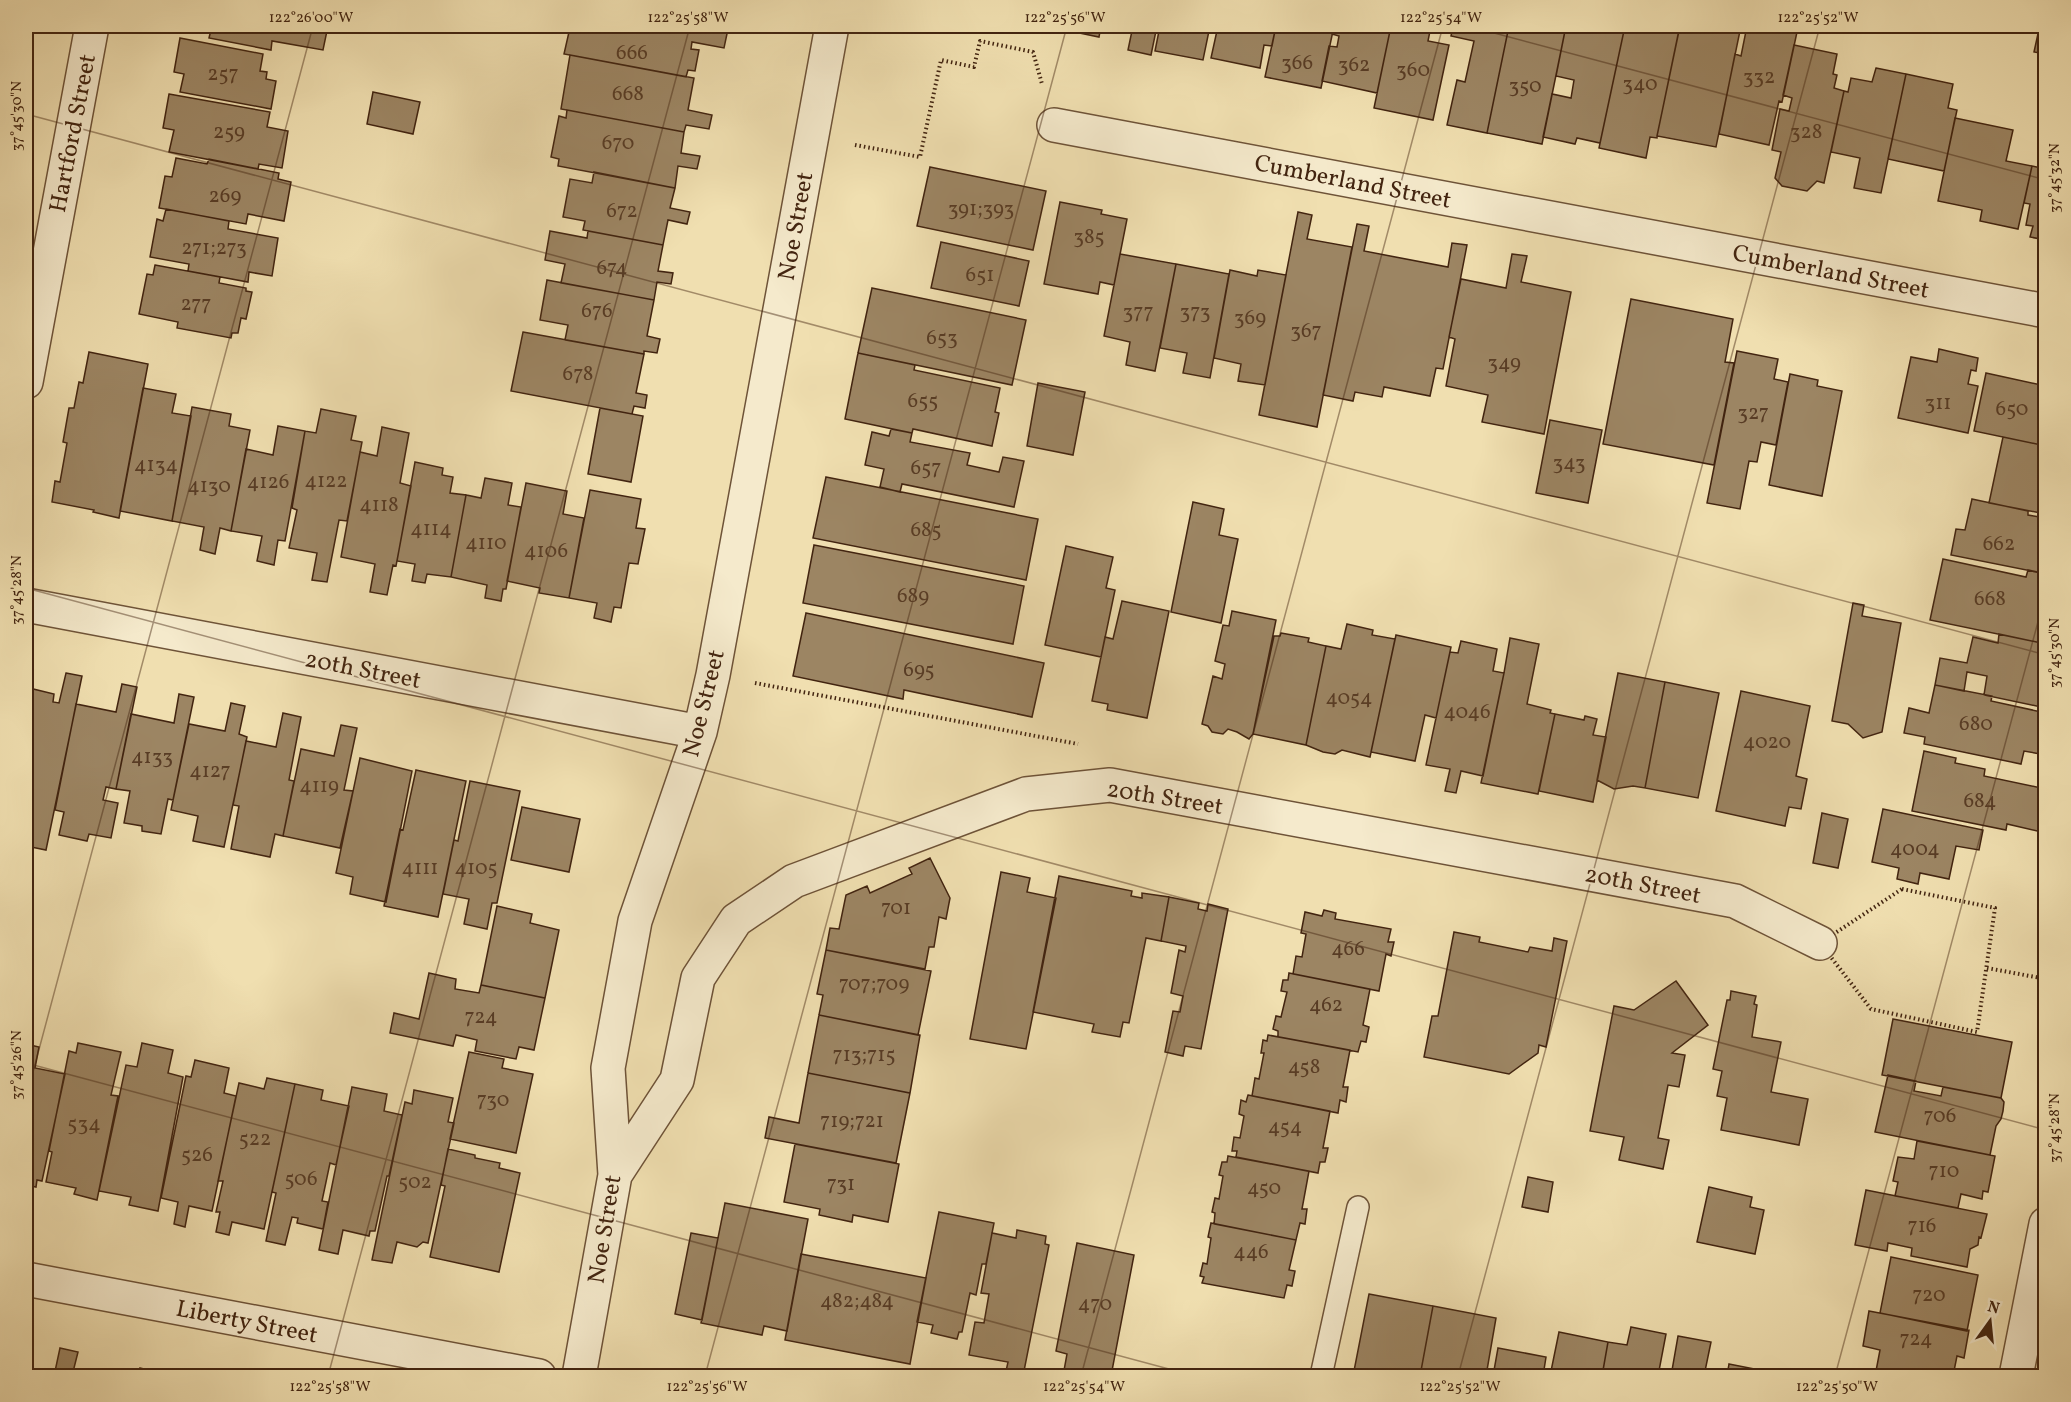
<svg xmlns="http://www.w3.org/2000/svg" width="2071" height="1402" font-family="Vollkorn,serif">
<rect width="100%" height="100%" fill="#f0dfb0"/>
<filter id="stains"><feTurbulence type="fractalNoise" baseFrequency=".00333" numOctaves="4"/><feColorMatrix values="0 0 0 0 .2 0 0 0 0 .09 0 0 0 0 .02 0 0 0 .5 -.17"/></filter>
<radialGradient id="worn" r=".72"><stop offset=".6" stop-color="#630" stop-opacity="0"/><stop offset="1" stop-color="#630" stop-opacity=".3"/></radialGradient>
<path fill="#9c8563" stroke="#422410" stroke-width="1.5" d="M184 26H328L323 50 272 41 271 50 209 38 211 30Z
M544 26H711L728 29 724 48 692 42 691 49 699 50 695 71 688 70 686 77 564 54 569 32 544 27Z
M1061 26H1101L1099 37 1060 29Z
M1133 26H1157L1151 55 1128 50Z
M1160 26H1210L1203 60 1155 51Z
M1218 26H1276L1272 46 1264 45 1260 68 1211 58Z
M1276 26H1334L1321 88 1265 77Z
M1334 26H1391L1377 93 1322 81 1329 46 1337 47 1339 36 1332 34Z
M1391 26H1431L1428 41 1449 45 1433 120 1374 108Z
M1453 26H1509L1487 133 1447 125 1457 80 1465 82 1474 41 1451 36Z
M1509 26H1566L1542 144 1487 133Z
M1566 26H1625L1600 143 1577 138 1575 144 1543 137 1552 94 1571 98 1574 80 1556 76Z
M1625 26H1658L1679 30 1657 136V138L1650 137 1646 158 1599 148Z
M1680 26H1741L1716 147 1657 136Z
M1747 26H1787L1786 30 1797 32 1782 102 1779 101 1769 145 1719 134 1735 54 1741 56Z
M2039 29 2046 30V54L2034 52Z
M180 38 263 54 260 71 267 72 266 79 276 81 271 109 180 92 184 74 174 72Z
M1794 45 1837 54 1833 74 1837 75 1834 88 1844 91 1824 183 1817 181 1807 191 1782 186 1775 178 1781 152 1772 150 1780 109 1789 111 1792 98 1783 95Z
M570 55 694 78 688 110 712 115 709 129 686 125 684 132 561 109Z
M1876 68 1906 74 1881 193 1854 188 1860 158 1831 152 1844 91 1848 92 1851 78 1872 82Z
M1906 74 1953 84 1948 108 1957 110 1944 171 1888 159Z
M373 92 420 102 413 134 367 124Z
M169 94 270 112 267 127 288 131 282 168 259 164 258 169 169 152 174 130 163 128Z
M567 110 684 132 681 153 700 156 697 169 678 166 675 188 558 166 559 159 551 157 559 116 566 118Z
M1955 118 2013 130 2006 161 2032 166 2018 229 1980 221 1982 210 1938 201Z
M176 158 207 164 209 159 279 173 278 179 291 182 284 221 248 214 246 224 159 208 165 176 172 177Z
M2032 166 2046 169V240L2030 237 2033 226 2026 225 2030 204 2024 203Z
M930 167 1046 191 1033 250 917 226Z
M594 172 675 188 670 208 690 212 687 224 668 220 663 245 583 230 585 221 563 217 570 179 592 183Z
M1060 202 1102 210 1101 214 1127 219 1114 285 1100 282 1098 294 1044 284Z
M166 209 229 221 228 229 278 238 272 276 249 272 248 282 188 271 189 264 150 257 157 219 163 221Z
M1298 212 1312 215 1307 239 1352 247 1317 427 1259 415Z
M1357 224 1369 226 1364 251 1448 267 1452 243 1467 245 1443 369 1436 368 1430 396 1384 387 1382 397 1355 392 1353 401 1323 395Z
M550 231 587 238 588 231 663 245 658 271 673 273 671 284 657 282 654 300 561 283 565 264 545 260Z
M941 242 1029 261 1019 306 931 288Z
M1120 254 1176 264 1155 371 1126 365 1130 342 1104 336Z
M1512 254 1527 256 1521 282 1571 292 1544 434 1482 422 1488 395 1446 386 1455 339 1449 337 1461 279 1506 288Z
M1176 264 1229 274 1210 378 1183 373 1187 353 1160 348Z
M155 265 220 277 219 283 246 288V291L252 292 246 319 241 318 238 333H232L231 338 177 328 178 322 139 314 147 274 153 275Z
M1230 270 1257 276 1258 270 1286 275 1265 385 1238 381 1241 364 1214 358Z
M547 280 654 300 647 336 660 339 657 353 644 351V354L565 340 568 325 540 320Z
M872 288 1026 320 1012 385 858 353Z
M1631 299 1733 319 1725 362 1734 363 1714 465 1603 444Z
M523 332 644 354 636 393 647 395 645 408 634 406 632 414 511 391Z
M1939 349 1978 358 1976 371 1971 370 1968 384 1978 386 1968 433 1898 418 1911 357 1937 362Z
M1737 351 1778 359 1774 379 1788 382 1776 445 1761 442 1757 462 1749 461 1740 509 1707 503Z
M89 352 148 364 119 518 93 512 94 510 52 502 55 481 60 482 67 443 63 442 69 408H74L79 382 83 383Z
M858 353 915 365 914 370 1000 388 995 412 999 413 992 446 913 429 912 433 845 419Z
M1986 373 2046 386V446L1974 431Z
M1790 374 1818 380 1817 386 1842 391 1822 496 1769 485Z
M1038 383 1085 392 1073 455 1027 446Z
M143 388 176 394 172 413 191 416 172 521 120 511Z
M192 407 231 414 229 426 250 430 231 531 220 528 215 554 200 550 204 527 172 521Z
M600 408 643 416 631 482 588 474Z
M321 409 356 416 351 440 362 442 347 521 339 520 327 582 312 580 317 553 289 548 297 510 292 508 305 431 316 433Z
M1550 420 1602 430 1588 503 1536 493Z
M278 426 305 431 285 541 278 540 274 565 257 561 262 536 231 531 246 449 273 455Z
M382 427 409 433 400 483 411 486 396 566 393 565 387 595 370 592 375 564 341 557 360 452 377 456Z
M891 429 912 433 910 442 970 453 967 465 999 472 1003 457 1024 461 1014 507 902 484 900 492 880 487 884 469 865 465 872 432 889 436Z
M2003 437 2046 446V514L1989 503Z
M415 462 443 468 442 475 453 477 450 493 466 495 451 577 427 574 425 583 412 581 415 564 397 561Z
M826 477 1038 519 1026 580 813 538Z
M485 478 512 483 508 505 521 507 506 589H503L501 601 485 598 487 585 451 577 466 495 481 498Z
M526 483 567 491 563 514 584 518 569 598 539 593 540 588 507 581Z
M590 490 641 499 636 528 645 529 638 564 629 563 621 608 614 607 611 622 594 618 597 603 569 598Z
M1972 499 2028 511V515L2046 518V574L1951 555 1956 529 1965 530Z
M1193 502 1224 509 1219 535 1238 539 1221 623 1171 612Z
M814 545 1024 586 1013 644 803 603Z
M1066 546 1113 557 1106 588 1115 590 1101 657 1045 645Z
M1943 559 2026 577 2028 570 2046 574V644L1930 620Z
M1122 601 1169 611 1147 718 1107 710 1108 704 1092 701 1105 637 1113 639Z
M1853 603 1864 605 1862 616 1901 623 1882 732 1863 738 1848 724 1832 721Z
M1232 611 1276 620 1253 734 1249 739 1237 732 1228 729 1223 734 1212 732 1208 726 1202 724 1213 676 1222 679 1225 664 1215 661 1223 625 1229 626Z
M806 613 1044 663 1032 717 904 690 903 699 793 676Z
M1347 624 1373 630 1372 635 1395 639 1370 757 1342 750 1335 754 1323 752 1306 745 1326 646 1341 649Z
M1281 633 1309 638 1308 642 1326 646 1306 745 1253 734 1274 636H1280Z
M1999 634 2046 644V708L1984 695 1987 676 1967 672 1964 691 1935 685 1940 658 1967 663 1973 637 1998 643Z
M1396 635 1451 647 1436 718 1425 715 1415 761 1371 752Z
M1510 638 1539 644 1527 704 1551 710 1550 713 1555 714 1538 794 1481 783 1504 673Z
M1461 641 1497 649 1493 671 1504 673 1483 776 1461 771 1456 793 1445 791 1450 769 1426 765 1450 652 1458 653Z
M66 673 82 676 46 850 26 846V696L29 688 54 694 53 702 59 703Z
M1618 673 1665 682 1645 788 1633 786 1614 789 1597 780Z
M1665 682 1719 693 1698 798 1645 788Z
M122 684 137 687 116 789 106 787 103 800 118 803 111 838 89 834 87 841 59 835 64 812 55 810 76 704 116 712Z
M1935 685 1992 696 1991 701 2046 713V755L2024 751 2021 764 1924 744 1925 737 1904 733 1909 708 1929 713Z
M1741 691 1810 706 1796 776 1807 779 1801 809 1789 807 1785 826 1716 811Z
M179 694 194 697 173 800 168 799 161 834 142 831V826L124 823 130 791 116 789 131 714 174 723Z
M231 703 245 706 239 734 247 737 224 847 193 841 198 816 171 810 189 724 225 731Z
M283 713 301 717 289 780 294 781 283 836 275 834 270 857 231 849 239 806 233 805 246 741 276 747Z
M1555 714 1584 720 1585 716 1597 719 1593 735 1606 737 1593 802 1539 791Z
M341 725 357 728 344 790 353 791 340 848 283 836 301 749 334 756Z
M1924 751 1956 758 1955 763 1985 769 1984 776 2046 789V833L2007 824 2006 830 1912 811Z
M360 758 412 771 386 902 350 894 353 877 336 873Z
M416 770 466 781 438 917 384 906 400 829 403 830Z
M470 781 520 791 497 903H492L487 929 464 924 469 899 443 894 454 840 458 841Z
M522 807 580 819 569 872 511 860Z
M1883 809 1983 830 1979 850 1956 846 1949 879 1920 873 1918 884 1897 879 1899 868 1872 862Z
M1822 813 1848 819 1838 868 1813 863Z
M930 858 950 898 946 919 939 917 934 947H929L925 969 826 950 830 928 839 929 846 895 867 886 870 893 912 874 909 868Z
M1001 872 1030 878 1027 892 1056 898 1026 1049 970 1039Z
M1059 876 1132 891 1131 896 1142 898V893L1169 897 1161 941 1146 938 1129 1023 1123 1022 1120 1037 1092 1032 1094 1024 1033 1012Z
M1169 897 1199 903 1198 909 1207 911 1208 904 1228 909 1201 1049 1185 1046 1183 1056 1165 1052 1173 1011 1180 1012 1183 996 1171 993 1179 950 1185 952 1186 946 1161 941Z
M497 906 532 914 530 923 559 930 545 998 481 985Z
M1324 910 1336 913 1335 919 1391 929 1388 942H1394L1391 956 1386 954 1379 991 1293 974 1296 956 1302 957 1306 934 1301 933 1305 912 1322 916Z
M1454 932 1480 937 1479 942 1528 952 1530 947 1552 951 1554 938 1567 941 1546 1047 1539 1045 1538 1053 1509 1074 1424 1057 1432 1016H1438Z
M826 950 931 971 918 1035 819 1015 823 995 817 994Z
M429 973 456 979 455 989 479 993 481 985 545 998 534 1050 519 1047 516 1059 475 1051 477 1040 456 1035 453 1046 390 1033 394 1013 419 1019Z
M1289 973 1370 989 1363 1025 1369 1027 1366 1042 1361 1041 1358 1052 1278 1037V1031L1273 1029 1276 1016 1281 1017 1287 992 1281 991 1283 980H1288Z
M1676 981 1708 1025 1672 1053 1685 1055 1679 1087 1668 1085 1658 1138 1669 1140 1663 1169 1619 1160 1624 1137 1590 1131 1614 1006 1634 1010Z
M1731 991 1756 996 1754 1004 1757 1005 1752 1037 1781 1042 1771 1092 1808 1099 1799 1145 1721 1130 1727 1098 1717 1096 1722 1071 1713 1069 1727 1000H1730Z
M819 1015 920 1035 910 1093 808 1073Z
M1893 1019 2012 1042 2001 1098 1882 1075Z
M1268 1035 1350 1050 1343 1087H1348L1346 1102 1340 1100 1338 1113 1252 1096 1255 1078 1259 1079 1264 1053H1261L1263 1040 1267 1041Z
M78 1043 121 1052 111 1095 118 1096 97 1200 74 1194 76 1188 46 1182 52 1152 49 1151 69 1051 76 1053Z
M142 1043 173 1050 168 1073 183 1077 158 1211 129 1205 131 1197 99 1191 126 1065 137 1067Z
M26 1044 39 1047 35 1068 65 1074 42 1181 37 1180 36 1187 26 1185Z
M469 1052 504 1059 502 1068 533 1074 516 1153 450 1139Z
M195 1060 229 1068 224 1093 236 1096 212 1211 189 1206 185 1227 174 1224 178 1202 161 1198 186 1076 191 1077Z
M808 1073 910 1093 896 1163 765 1138 769 1117 799 1123Z
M1888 1075 1916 1081 1914 1091 1941 1096 1943 1087 2001 1098 2004 1102 2003 1111 2001 1119 1996 1126 1990 1155 1875 1132Z
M267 1078 295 1084 264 1229 232 1222 229 1235 216 1232 220 1212H216L223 1181H218L239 1083 264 1089Z
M295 1084 323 1090 321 1100 349 1106 336 1165 330 1163 322 1201 328 1202 323 1229 297 1223 298 1218 292 1217 285 1245 266 1241 276 1193 272 1192Z
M352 1087 387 1094 384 1111 402 1115 389 1176H387L375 1231H370L369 1236 343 1230 338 1254 319 1250Z
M414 1090 453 1098 448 1122 454 1123 428 1243 423 1242 417 1247 397 1242 392 1263 372 1260 405 1102 412 1104Z
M1248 1095 1330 1111 1323 1148H1328L1325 1162H1320L1318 1173 1236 1157 1237 1151H1232L1234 1137 1240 1138 1244 1116 1239 1114 1241 1100 1246 1102Z
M1917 1141 1995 1156 1988 1192 1983 1191 1982 1199 1961 1194 1958 1208 1895 1196 1898 1182 1893 1181 1898 1157 1914 1159Z
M795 1144 899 1164 888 1222 853 1215 852 1222 819 1215 820 1209 784 1202Z
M448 1149 475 1155V1158L500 1163 499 1168 520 1173 499 1272 430 1257 445 1186 441 1185Z
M1228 1156 1309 1171 1302 1209H1307L1305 1224 1300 1223 1296 1240 1214 1224 1215 1213 1212 1212 1215 1198 1219 1199 1223 1176 1219 1175 1222 1162H1227Z
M1528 1177 1553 1182 1548 1212 1522 1207Z
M1709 1187 1752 1197 1750 1207 1764 1210 1755 1254 1697 1242Z
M1866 1190 1987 1214 1981 1238 1979 1237 1978 1245 1970 1249 1967 1267 1911 1256 1912 1248 1888 1243 1887 1251 1855 1245Z
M725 1203 808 1219 787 1331 764 1326 762 1335 701 1323Z
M939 1212 994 1223 986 1264H982L976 1295 970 1293 962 1332H959L957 1339 931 1333 933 1325 917 1322Z
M1211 1223 1296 1240 1289 1270 1295 1271 1292 1286 1287 1285 1284 1298 1202 1283 1204 1277 1200 1276 1203 1263 1207 1264 1211 1238 1208 1237Z
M1017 1230 1046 1236 1045 1244 1049 1245 1023 1376H1005L1008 1362 969 1355 975 1322 984 1323 989 1294 981 1293 992 1233 1016 1238Z
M691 1233 718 1238 702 1320 675 1314Z
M1077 1243 1134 1255 1111 1376H1063L1067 1354 1056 1351Z
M801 1254 926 1278 910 1364 785 1340Z
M1891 1257 1978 1275 1967 1331 1880 1313Z
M1369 1294 1433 1306 1420 1376H1353Z
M1433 1306 1496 1318 1486 1376H1420Z
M1869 1311 1969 1330 1964 1358 1957 1356 1953 1376H1902L1876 1371 1880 1350 1863 1346Z
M1631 1327 1666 1334 1658 1376H1602L1608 1342 1627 1345Z
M1559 1332 1608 1342 1602 1376H1550Z
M1678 1336 1711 1342 1704 1376H1671Z
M60 1348 78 1352 72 1376H54Z
M1498 1348 1546 1357 1543 1376H1493Z
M1729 1364 1775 1373 1774 1376H1727Z
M140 1368 156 1372 155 1376H139Z
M1876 1371 1902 1376H1875Z"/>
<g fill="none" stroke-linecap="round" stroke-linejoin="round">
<g stroke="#6e5338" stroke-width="24">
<path id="service" d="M1321 1376 1358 1207"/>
</g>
<g stroke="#6e5338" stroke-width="36">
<path id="minor" d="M1054 125 2046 311
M26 382 92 26
M26 605 700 732
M615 1175 677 1080 698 978 736 920 794 881 1026 794 1110 785 1735 901 1820 943
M26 1279 539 1376
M579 1376 615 1175 608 1068 635 921 700 732 713 675 832 26
M2016 1376 2046 1224"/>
</g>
<path stroke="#422410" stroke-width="4" stroke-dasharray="1.5 3" stroke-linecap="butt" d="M855 145 920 157 941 60 974 67 980 41 1033 52 1042 84
M755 683 1078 744
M1902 889 1995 908 1977 1032 1871 1009 1820 943Z
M1987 968 2046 979"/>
<use href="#service" stroke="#f5eacc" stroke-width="21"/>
<use href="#minor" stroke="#f5eacc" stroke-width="33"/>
</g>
<path fill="none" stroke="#422410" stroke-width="1.5" stroke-opacity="0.45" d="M1468 26 2046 180M26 114 2046 655M26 588 2046 1130M26 1063 1195 1376M26 1098 313 26M328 1376 690 26M705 1376 1067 26M1081 1376 1443 26M1458 1376 1820 26M1835 1376 2046 592"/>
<g text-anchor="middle" stroke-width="4.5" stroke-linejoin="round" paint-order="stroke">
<g font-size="21" fill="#583c25">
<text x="632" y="59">666</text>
<text x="1297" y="69">366</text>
<text x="1354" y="71">362</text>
<text x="1413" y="76">360</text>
<text x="223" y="80">257</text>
<text x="1759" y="83">332</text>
<text x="1640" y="90">340</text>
<text x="1525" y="92">350</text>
<text x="628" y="100">668</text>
<text x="229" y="138">259</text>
<text x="1806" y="138">328</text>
<text x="618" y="149">670</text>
<text x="225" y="202">269</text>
<text x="981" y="215">391;393</text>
<text x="622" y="217">672</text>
<text x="1089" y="243">385</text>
<text x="214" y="254">271;273</text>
<text x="612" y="274">674</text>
<text x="980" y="281">651</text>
<text x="196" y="310">277</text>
<text x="597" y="317">676</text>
<text x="1138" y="318">377</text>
<text x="1195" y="318">373</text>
<text x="1250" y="324">369</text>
<text x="1306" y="337">367</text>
<text x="942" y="344">653</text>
<text x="1504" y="369">349</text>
<text x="578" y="380">678</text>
<text x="923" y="407">655</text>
<text x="1938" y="409">311</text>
<text x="2012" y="415">650</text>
<text x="1753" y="419">327</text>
<text x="1569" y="469">343</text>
<text x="156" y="471">4134</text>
<text x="926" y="474">657</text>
<text x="326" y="487">4122</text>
<text x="268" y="488">4126</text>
<text x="209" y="492">4130</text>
<text x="379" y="511">4118</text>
<text x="431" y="535">4114</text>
<text x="926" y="536">685</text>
<text x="486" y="549">4110</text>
<text x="1999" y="550">662</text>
<text x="546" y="557">4106</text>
<text x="913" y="602">689</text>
<text x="1990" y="605">668</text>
<text x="919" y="676">695</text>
<text x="1349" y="704">4054</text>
<text x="1467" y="718">4046</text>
<text x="1976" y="730">680</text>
<text x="1767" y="748">4020</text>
<text x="152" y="763">4133</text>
<text x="210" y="777">4127</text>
<text x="319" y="792">4119</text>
<text x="1980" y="807">684</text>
<text x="1915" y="855">4004</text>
<text x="420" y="874">4111</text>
<text x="476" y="874">4105</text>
<text x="896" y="914">701</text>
<text x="1348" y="955">466</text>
<text x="874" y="990">707;709</text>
<text x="1326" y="1011">462</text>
<text x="481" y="1023">724</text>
<text x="864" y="1061">713;715</text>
<text x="1304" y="1073">458</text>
<text x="493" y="1106">730</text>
<text x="1940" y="1122">706</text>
<text x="852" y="1127">719;721</text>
<text x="84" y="1130">534</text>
<text x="1285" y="1133">454</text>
<text x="255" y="1145">522</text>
<text x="197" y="1161">526</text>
<text x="1944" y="1177">710</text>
<text x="301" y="1185">506</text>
<text x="415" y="1188">502</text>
<text x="841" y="1190">731</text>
<text x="1264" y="1194">450</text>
<text x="1922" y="1232">716</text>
<text x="1251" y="1258">446</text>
<text x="1929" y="1301">720</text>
<text x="857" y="1307">482;484</text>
<text x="1095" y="1310">470</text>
<text x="1916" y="1345">724</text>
</g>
<g font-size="24" fill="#422410" stroke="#f5eacc">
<text transform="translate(72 133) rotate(-79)" y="8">Hartford Street</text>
<text transform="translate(1353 181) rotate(11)" y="8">Cumberland Street</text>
<text transform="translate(795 226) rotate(-80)" y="8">Noe Street</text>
<text transform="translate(1831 271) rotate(11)" y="8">Cumberland Street</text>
<text transform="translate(363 669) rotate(11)" y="8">20th Street</text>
<text transform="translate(703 703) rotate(-76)" y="8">Noe Street</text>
<text transform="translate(1165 797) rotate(9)" y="8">20th Street</text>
<text transform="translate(1643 884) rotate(11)" y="8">20th Street</text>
<text transform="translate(604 1229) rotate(-81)" y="8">Noe Street</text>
<text transform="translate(247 1321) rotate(11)" y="8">Liberty Street</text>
</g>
</g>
<rect width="2071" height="1402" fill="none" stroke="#f0dfb0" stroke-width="66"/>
<g transform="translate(1990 1321) rotate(15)" stroke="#f5eacc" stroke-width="4.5" paint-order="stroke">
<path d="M0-4.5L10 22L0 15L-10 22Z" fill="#422410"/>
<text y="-9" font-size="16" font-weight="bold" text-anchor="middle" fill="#422410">N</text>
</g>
<rect x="33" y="33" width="2005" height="1336" fill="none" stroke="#422410" stroke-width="2"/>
<g font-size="15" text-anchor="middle" fill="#422410">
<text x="311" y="22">122°26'00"W</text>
<text x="688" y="22">122°25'58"W</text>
<text x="1065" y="22">122°25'56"W</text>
<text x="1441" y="22">122°25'54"W</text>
<text x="1818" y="22">122°25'52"W</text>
<text transform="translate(16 116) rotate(-90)" y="5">37°45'30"N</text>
<text transform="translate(2054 178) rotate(-90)" y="5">37°45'32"N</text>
<text transform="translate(16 590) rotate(-90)" y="5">37°45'28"N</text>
<text transform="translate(2054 653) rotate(-90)" y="5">37°45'30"N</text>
<text transform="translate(16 1065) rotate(-90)" y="5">37°45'26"N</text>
<text transform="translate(2054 1128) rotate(-90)" y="5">37°45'28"N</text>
<text x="330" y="1391">122°25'58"W</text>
<text x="707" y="1391">122°25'56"W</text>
<text x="1084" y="1391">122°25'54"W</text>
<text x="1460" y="1391">122°25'52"W</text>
<text x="1837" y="1391">122°25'50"W</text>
</g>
<rect width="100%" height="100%" filter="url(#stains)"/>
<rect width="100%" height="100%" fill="url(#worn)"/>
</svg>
